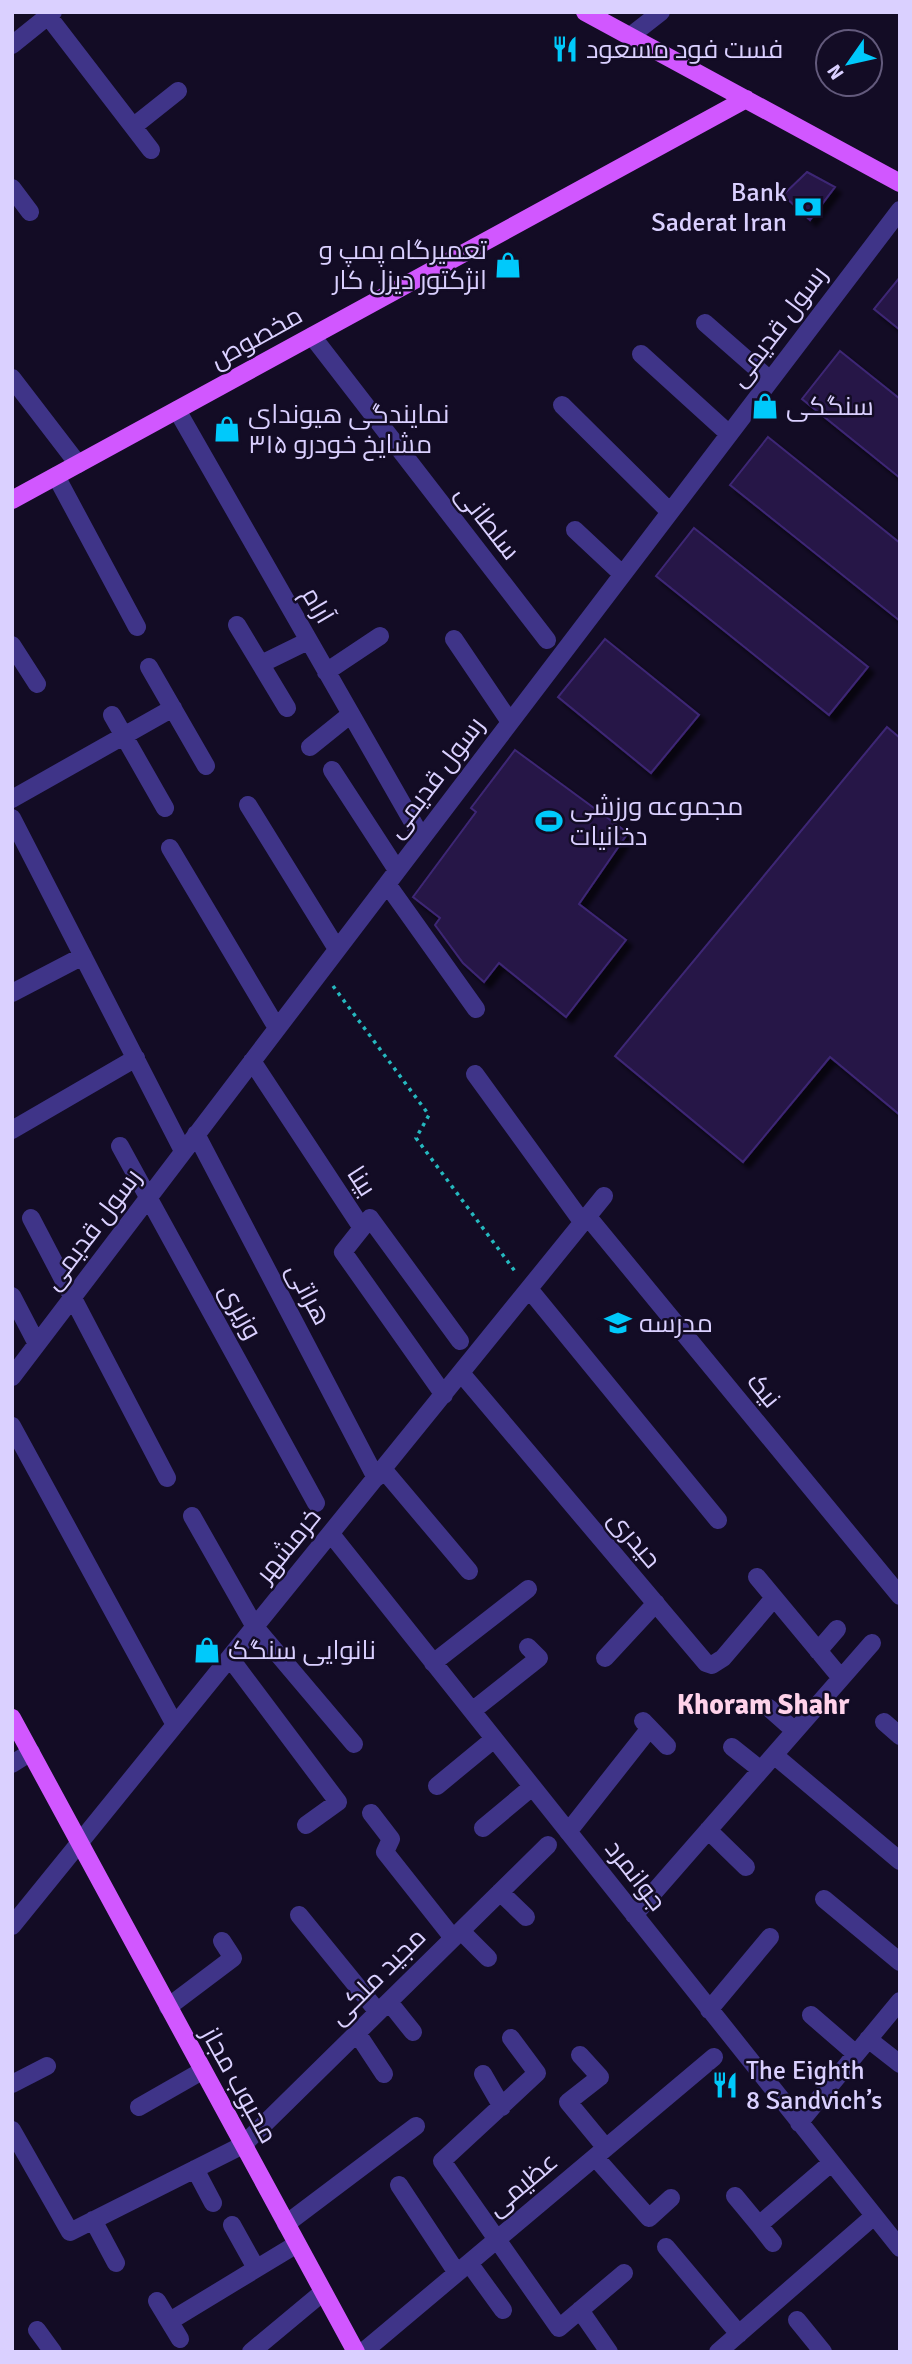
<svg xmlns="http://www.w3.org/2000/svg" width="912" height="2364" font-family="Signika,Cairo,sans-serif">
<defs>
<filter id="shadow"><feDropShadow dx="6" dy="6" stdDeviation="2" flood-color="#0009"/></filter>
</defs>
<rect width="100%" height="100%" fill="#130c25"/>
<path fill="#261747" stroke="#3e2775" stroke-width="2" filter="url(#shadow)" d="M807 172 835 187 810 220 783 195Z
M900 277V330L874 309Z
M840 351 900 399V478L802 399Z
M768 437 900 543V621L730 485Z
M694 528 868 667 829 715 656 576Z
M605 639 699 715 651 773 558 697Z
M887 727 900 738V1115L830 1057 743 1162 615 1056Z
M515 750 628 833 579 904 626 940 566 1017 499 963 484 982 463 963 435 925 440 918 413 897 476 812 471 808Z"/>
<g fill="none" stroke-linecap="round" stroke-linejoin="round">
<path stroke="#25b8bf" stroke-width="3.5" stroke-dasharray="3.5 5" stroke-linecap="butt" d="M333 986 429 1115 416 1138 517 1274"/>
<path stroke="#3f3488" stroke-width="18" d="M48 16 151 150
M629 37 661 12
M12 45 53 12
M134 126 178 91
M12 188 30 212
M705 323 770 380
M312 336 547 640
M641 354 729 434
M12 378 78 464
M562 405 670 512
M177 410 415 826
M56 476 137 627
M575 530 622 574
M237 625 287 708
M454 639 510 722
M12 645 37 684
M261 664 308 641
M149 667 206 766
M326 672 380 636
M112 715 165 808
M310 747 351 714
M332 770 397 870
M12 799 173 708
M248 805 337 949
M12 818 183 1151
M170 848 277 1028
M387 884 476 1009
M12 993 83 956
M252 1061 362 1228
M475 1074 583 1223
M12 1130 136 1058
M196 1134 376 1478
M120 1146 316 1503
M588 1217 900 1596
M31 1218 167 1478
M529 1289 718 1520
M12 1296 37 1344
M461 1373 706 1663 712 1665 723 1658 774 1598
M12 1377 900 210
M444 1395 343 1252 370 1218 460 1341
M12 1426 175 1725
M383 1469 469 1571
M192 1516 255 1627 354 1744
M331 1534 900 2248
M757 1577 841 1678
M818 1651 837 1629
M230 1658 338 1802 306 1825
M605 1658 656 1603
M433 1663 528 1589
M769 1708 795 1731
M472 1711 539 1658 528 1647
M643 1721 667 1746
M884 1722 900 1736
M732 1747 761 1770
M774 1755 900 1861
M12 1764 31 1752
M437 1786 494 1739
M371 1813 391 1839 385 1852 453 1938
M483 1828 532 1787
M708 1830 746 1867
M568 1832 650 1728
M500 1892 526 1917
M824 1899 900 1962
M299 1915 378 2012
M634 1915 872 1643
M12 1926 604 1196
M461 1931 488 1958
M389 2002 413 2032
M168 2007 233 1958 222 1941
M709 2010 770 1937
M811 2015 856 2054
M357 2033 384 2074
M511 2038 537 2073 442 2161 559 2328 624 2273
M868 2039 900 2064
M580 2055 600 2077 568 2102 606 2148
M483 2074 502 2107
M12 2084 47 2066
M139 2107 202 2071
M799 2123 900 2001
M12 2130 70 2232 243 2145 548 1845
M595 2157 649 2218 671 2198
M195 2169 213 2203
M399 2185 457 2273
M735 2196 759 2225 831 2163
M93 2220 116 2263
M286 2224 416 2126
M232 2225 256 2268
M759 2225 773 2243
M666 2247 739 2334
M469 2263 503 2310
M157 2301 180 2339
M580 2310 609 2352
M797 2320 823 2352
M170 2321 297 2244
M37 2330 53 2352
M251 2352 323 2292
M363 2352 714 2057
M718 2352 874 2216"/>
<path stroke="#d157ff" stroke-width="18" d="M585 12 900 183
M12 500 746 99
M12 1718 356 2352"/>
</g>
<defs>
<g id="restaurant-bare" transform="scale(2.1)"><path d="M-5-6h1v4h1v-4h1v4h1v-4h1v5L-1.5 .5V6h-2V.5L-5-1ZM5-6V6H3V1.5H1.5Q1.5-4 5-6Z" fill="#00c9fb" stroke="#130c25" stroke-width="2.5" paint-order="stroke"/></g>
<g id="bank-bare" transform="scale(2.1)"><path d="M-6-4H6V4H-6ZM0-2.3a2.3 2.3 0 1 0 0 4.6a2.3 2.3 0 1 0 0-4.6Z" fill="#00c9fb" stroke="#130c25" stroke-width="2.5" paint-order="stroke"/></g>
<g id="shop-bare" transform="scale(2.1)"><path d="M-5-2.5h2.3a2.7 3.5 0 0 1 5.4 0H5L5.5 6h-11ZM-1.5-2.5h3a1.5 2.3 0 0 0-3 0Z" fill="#00c9fb" stroke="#130c25" stroke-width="2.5" paint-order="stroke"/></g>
<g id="stadium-bare" transform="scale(2.1)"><path d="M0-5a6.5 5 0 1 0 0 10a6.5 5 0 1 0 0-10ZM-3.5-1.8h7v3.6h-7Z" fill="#00c9fb" stroke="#130c25" stroke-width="2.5" paint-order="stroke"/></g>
<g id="school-bare" transform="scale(2.1)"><path d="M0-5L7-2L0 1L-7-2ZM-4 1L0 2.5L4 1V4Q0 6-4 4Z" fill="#00c9fb" stroke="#130c25" stroke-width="2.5" paint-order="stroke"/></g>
</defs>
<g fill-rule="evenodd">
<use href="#restaurant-bare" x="565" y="49"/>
<use href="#bank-bare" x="808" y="207"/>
<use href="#shop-bare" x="508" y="265"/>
<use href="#shop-bare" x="765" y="406"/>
<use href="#shop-bare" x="227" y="429"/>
<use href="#stadium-bare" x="549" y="821"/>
<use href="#school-bare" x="618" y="1323"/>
<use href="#shop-bare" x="207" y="1650"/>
<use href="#restaurant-bare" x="725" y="2085"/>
</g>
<g text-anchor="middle" stroke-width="5" stroke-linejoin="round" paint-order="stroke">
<g font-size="26" fill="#dad0ff" stroke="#130c25" text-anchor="start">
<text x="586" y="58">فست فود مسعود</text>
<text x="787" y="201" text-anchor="end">Bank<tspan x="787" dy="30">Saderat Iran</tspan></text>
<text x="487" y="259" text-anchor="end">تعمیرگاه پمپ و<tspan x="487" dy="30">انژکتور دیزل کار</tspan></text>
<text x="786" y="415">سنگکی</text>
<text x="248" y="423">نمایندگی هیوندای<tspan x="248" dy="30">۳۱۵ مشایخ خودرو</tspan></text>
<text x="570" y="815">مجموعه ورزشی<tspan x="570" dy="30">دخانیات</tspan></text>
<text x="639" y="1332">مدرسه</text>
<text x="228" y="1659">نانوایی سنگک</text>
<text x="746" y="2079">The Eighth<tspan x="746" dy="30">8 Sandvich’s</tspan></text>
</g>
<g font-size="26" fill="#dad0ff" stroke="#130c25">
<text transform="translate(778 326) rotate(-53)" y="9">رسول قدیمی</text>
<text transform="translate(256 337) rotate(-29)" y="9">مخصوص</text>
<text transform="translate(488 522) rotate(52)" y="9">سلطانی</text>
<text transform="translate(318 605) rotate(60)" y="9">آرام</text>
<text transform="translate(435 777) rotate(-53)" y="9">رسول قدیمی</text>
<text transform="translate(362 1181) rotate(57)" y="9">بینا</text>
<text transform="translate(92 1229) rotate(-53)" y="9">رسول قدیمی</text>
<text transform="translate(309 1294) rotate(62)" y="9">هراتی</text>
<text transform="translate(241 1311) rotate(61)" y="9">وزیری</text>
<text transform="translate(764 1390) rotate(51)" y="9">نیک</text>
<text transform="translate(635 1539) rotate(50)" y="9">حیدری</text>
<text transform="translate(288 1545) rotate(-51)" y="9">خرمشهر</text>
<text transform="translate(636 1875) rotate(52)" y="9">جوانمرد</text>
<text transform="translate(377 1976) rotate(-45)" y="9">مجید ملکی</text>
<text transform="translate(240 2085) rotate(61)" y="9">محبوب مجاز</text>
<text transform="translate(522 2184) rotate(-40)" y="9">عظیمی</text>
</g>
<g font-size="28" font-weight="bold" fill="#ffd2ea" stroke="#130c25">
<text x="763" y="1714">Khoram Shahr</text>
</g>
</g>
<rect width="912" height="2364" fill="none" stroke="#dad0ff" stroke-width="28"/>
<g transform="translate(849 63) rotate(236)"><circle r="33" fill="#130c25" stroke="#635a7c" stroke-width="2"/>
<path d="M0-5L12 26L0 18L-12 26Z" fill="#00c9fb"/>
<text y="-10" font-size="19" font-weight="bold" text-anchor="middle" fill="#dad0ff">N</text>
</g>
</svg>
